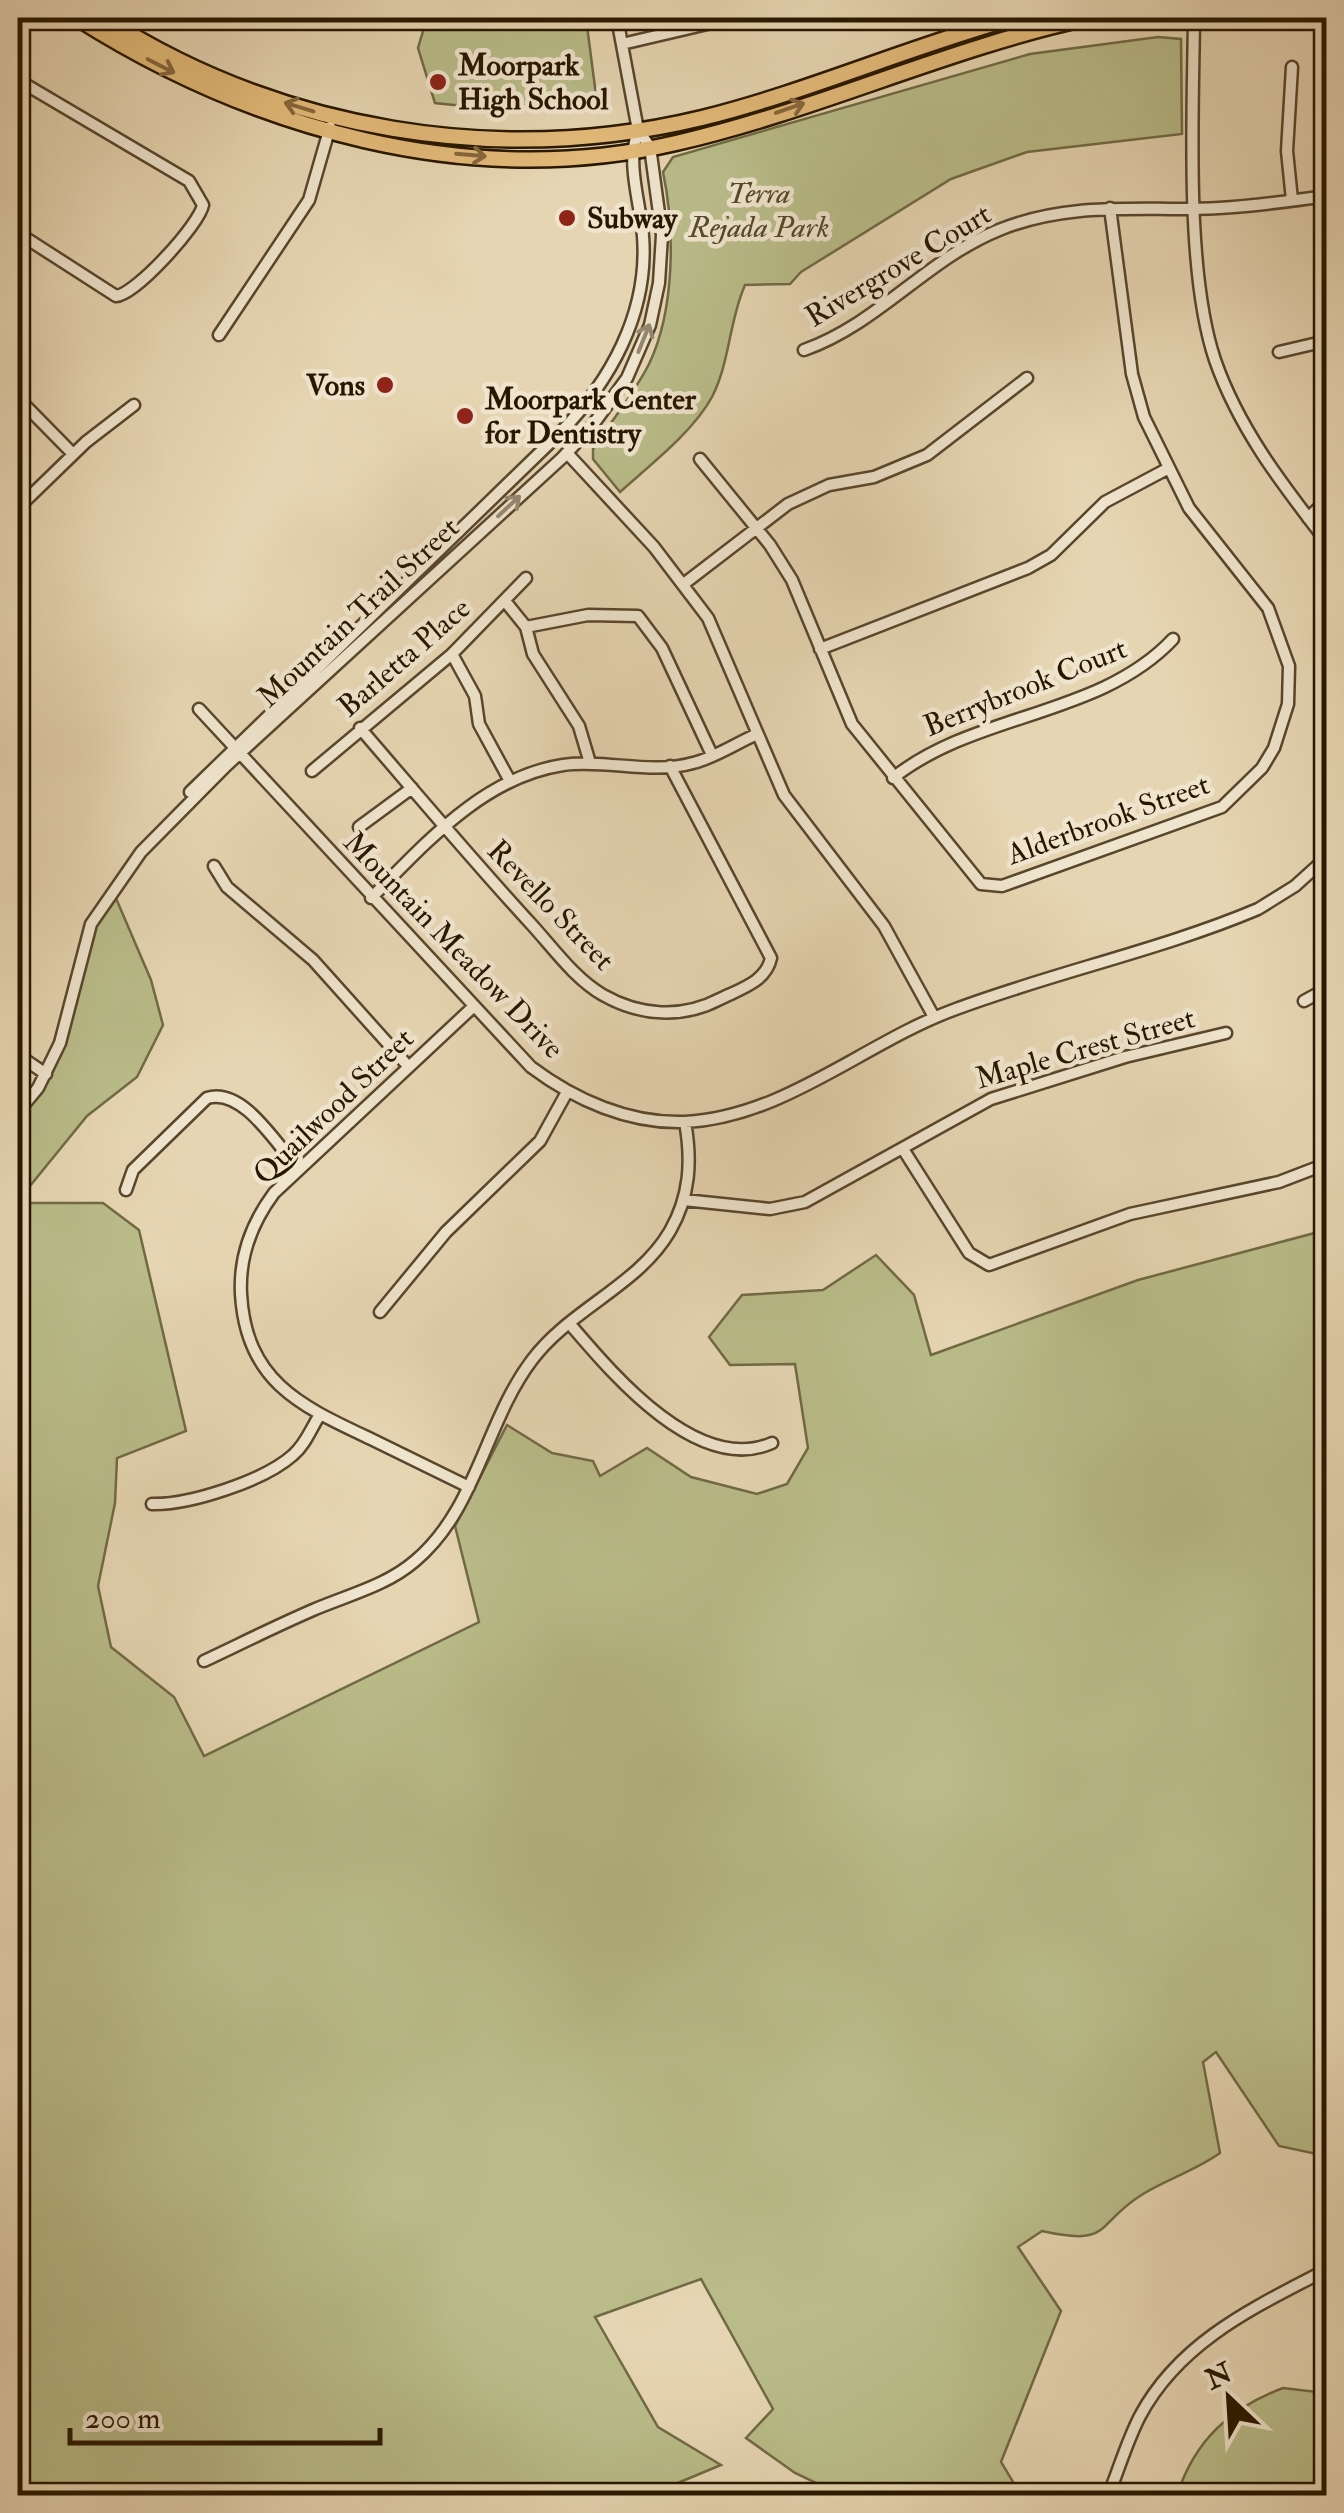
<svg xmlns="http://www.w3.org/2000/svg" width="1344" height="2513" font-family="'IM FELL Double Pica',serif">
<rect width="100%" height="100%" fill="#e6d5b2"/>
<filter id="stains"><feTurbulence type="fractalNoise" baseFrequency=".002" numOctaves="4"/><feColorMatrix values="0 0 0 0 .2 0 0 0 0 .09 0 0 0 0 .02 0 0 0 .5 -.17"/></filter>
<radialGradient id="worn" r=".72"><stop offset=".6" stop-color="#630" stop-opacity="0"/><stop offset="1" stop-color="#630" stop-opacity=".3"/></radialGradient>
<path fill="#b9bc89" stroke="#706a44" stroke-width="2.5" d="M427 18H586L596 95 493 109 435 103 418 48Z
M1158 37 1181 39 1182 134 1027 152 951 179 801 272 790 284 745 285C729 321 730 362 712 397 693 432 650 465 620 492L593 459V449C611 421 634 394 649 364 675 310 675 229 663 172L673 157 1030 54Z
M112 889 151 980 163 1025 137 1077 87 1116 21 1197 25 1203H103L139 1230 186 1431 117 1458 115 1503 98 1586 111 1647 174 1697 204 1756 479 1622 455 1526 507 1425 552 1453 593 1461 600 1476 647 1448 691 1477 757 1494 787 1484 808 1448 795 1364 730 1365 709 1337 742 1295 823 1290 876 1255 914 1295 931 1355 1138 1280 1326 1230V2156L1279 2146 1216 2052 1203 2062 1220 2153C1196 2170 1168 2179 1143 2194 1094 2224 1113 2247 1042 2231L1018 2247 1061 2311 1001 2462 1021 2495H841L795 2473 746 2438 773 2409 701 2279 595 2317 658 2427 721 2465 649 2495 18 2496V1112L46 1074 85 942Z
M1283 2388 1326 2393V2495H1177C1195 2440 1230 2408 1283 2388Z"/>
<g fill="none" stroke-linecap="round" stroke-linejoin="round">
<g stroke="#58462c" stroke-width="15">
<path id="minor" d="M1194 18C1193 114 1185 271 1215 360 1239 429 1282 484 1326 541
M622 44 733 18
M18 80 189 181 203 205C199 225 136 294 116 296L18 233
M1292 200 1287 151 1292 67
M219 335 309 200 330 127
M804 350C878 324 927 259 999 230 1072 200 1143 212 1219 208 1255 206 1291 201 1326 196
M1279 352 1326 341
M18 398 73 454
M567 453 654 547 708 618 784 795 884 926 934 1017
M700 459 770 545 792 580 852 724 981 884 1002 886 1222 807 1262 768 1274 748 1288 704 1289 666 1268 608 1189 508 1144 417 1132 374 1110 208
M18 508 86 442 134 405
M1308 518 1326 501
M685 583 788 504 829 485 874 477 927 455 1027 378
M505 601 526 627 533 654 579 726 590 763
M526 627 588 615 638 616 662 648 712 755
M820 649 1028 568 1051 555 1105 502 1167 469
M452 654 475 696 479 724 510 781
M199 709 531 1067C575 1100 629 1124 685 1122 785 1117 865 1042 956 1009 1055 972 1161 950 1258 909L1295 886 1326 858
M360 728C417 794 473 861 532 925 553 948 575 979 603 995 640 1016 682 1019 720 999 740 989 766 982 771 958L670 766
M312 771 452 654 526 578
M893 778C976 712 1100 717 1173 639
M190 792 558 435C610 382 649 313 643 236 640 200 626 165 638 130
M359 827 412 788
M214 866 227 887 313 960 408 1066
M371 898C425 844 483 777 563 765 606 759 651 775 693 763 714 758 735 744 755 735
M1304 1001 1326 989
M18 1055 46 1074
M18 1112 38 1088 60 1043 91 924 141 852 226 766 562 458 592 426 627 378 650 325 659 283 662 235 650 147 638 130 617 18
M903 1149 969 1253 989 1265 1130 1214 1279 1182 1326 1164
M126 1190 133 1170 207 1098C243 1087 276 1144 298 1168
M684 1200 770 1209 805 1202 991 1099 1125 1057 1226 1033
M380 1312 446 1232 540 1141 567 1092
M569 1323C611 1372 697 1476 772 1443
M469 1487C436 1471 404 1455 371 1439 301 1406 246 1382 241 1294 239 1256 251 1224 274 1193L473 1007
M152 1504C189 1505 264 1481 293 1455 305 1445 311 1429 319 1416
M204 1661C240 1644 276 1626 313 1610 348 1595 386 1586 415 1561 477 1509 485 1422 532 1360 570 1309 638 1286 670 1231 690 1196 692 1161 685 1122
M1108 2496C1119 2469 1127 2441 1140 2416 1180 2341 1255 2307 1326 2270"/>
</g>
<g stroke="#281700" stroke-width="19">
<path id="major" d="M77 18C252 129 469 191 676 143 816 111 948 48 1088 18
M104 18C280 131 499 167 702 118 807 92 908 47 1013 18"/>
</g>
<use href="#minor" stroke="#efe4cd" stroke-width="10"/>
<use href="#major" stroke="#e3ba79" stroke-width="14"/>
</g>
<defs><path id="oneway-shaft" d="M-6 0H5M1.5-3L5.5 0L1.5 3" fill="none" stroke-width="1.6" stroke-linecap="round" stroke-linejoin="round" transform="scale(2.5)"/></defs>
<g stroke="#86683c">
<use href="#oneway-shaft" transform="translate(161 66) rotate(27)"/>
<use href="#oneway-shaft" transform="translate(299 107) rotate(-163)"/>
<use href="#oneway-shaft" transform="translate(790 108) rotate(-19)"/>
<use href="#oneway-shaft" transform="translate(471 155) rotate(5)"/>
</g>
<g stroke="#958871">
<use href="#oneway-shaft" transform="translate(644 338) rotate(-68)"/>
<use href="#oneway-shaft" transform="translate(509 506) rotate(-43)"/>
</g>
<g fill="#8f2418" stroke="#efe4cd" stroke-width="4">
<circle cx="438" cy="82" r="10"/>
<circle cx="567" cy="218" r="10"/>
<circle cx="385" cy="385" r="10"/>
<circle cx="465" cy="416" r="10"/>
</g>
<g text-anchor="middle" stroke-width="9" stroke-linejoin="round" paint-order="stroke">
<g font-size="30" font-weight="bold" fill="#281700" stroke="#efe4cd" text-anchor="start">
<text x="458" y="75">Moorpark<tspan x="458" dy="34">High School</tspan></text>
<text x="587" y="228">Subway</text>
<text x="365" y="395" text-anchor="end">Vons</text>
<text x="485" y="409">Moorpark Center<tspan x="485" dy="34">for Dentistry</tspan></text>
</g>
<g font-size="30" font-style="italic" fill="#544929" stroke="#efe4cd">
<text x="759" y="203">Terra<tspan x="759" dy="34">Rejada Park</tspan></text>
</g>
<g font-size="30" fill="#281700" stroke="#efe4cd">
<text transform="translate(898 265) rotate(-31)" y="10">Rivergrove Court</text>
<text transform="translate(358 612) rotate(-43)" y="10">Mountain Trail Street</text>
<text transform="translate(404 657) rotate(-41)" y="10">Barletta Place</text>
<text transform="translate(1025 687) rotate(-22)" y="10">Berrybrook Court</text>
<text transform="translate(1108 819) rotate(-20)" y="10">Alderbrook Street</text>
<text transform="translate(551 905) rotate(46)" y="10">Revello Street</text>
<text transform="translate(454 945) rotate(46)" y="10">Mountain Meadow Drive</text>
<text transform="translate(1085 1048) rotate(-16)" y="10">Maple Crest Street</text>
<text transform="translate(333 1106) rotate(-44)" y="10">Quailwood Street</text>
</g>
</g>
<rect width="1344" height="2513" fill="none" stroke="#e6d5b2" stroke-width="60"/>
<rect x="20" y="20" width="1304" height="2473" fill="none" stroke="#281700" stroke-width="5"/>
<rect x="30" y="30" width="1284" height="2453" fill="none" stroke="#281700" stroke-width="2.5"/>
<g transform="translate(1229 2398) rotate(335)" stroke="#efe4cd" stroke-width="8" paint-order="stroke">
<path d="M0-8L18 38L0 25L-18 38Z" fill="#281700"/>
<text y="-15" font-size="28" font-weight="bold" text-anchor="middle" fill="#281700">N</text>
</g>
<path d="M70 2428v15h310v-15" fill="none" stroke="#281700" stroke-width="5"/>
<text x="85" y="2428" font-size="30" fill="#281700" stroke="#efe4cd" stroke-width="8" paint-order="stroke">200 m</text>
<rect width="100%" height="100%" filter="url(#stains)"/>
<rect width="100%" height="100%" fill="url(#worn)"/>
</svg>
